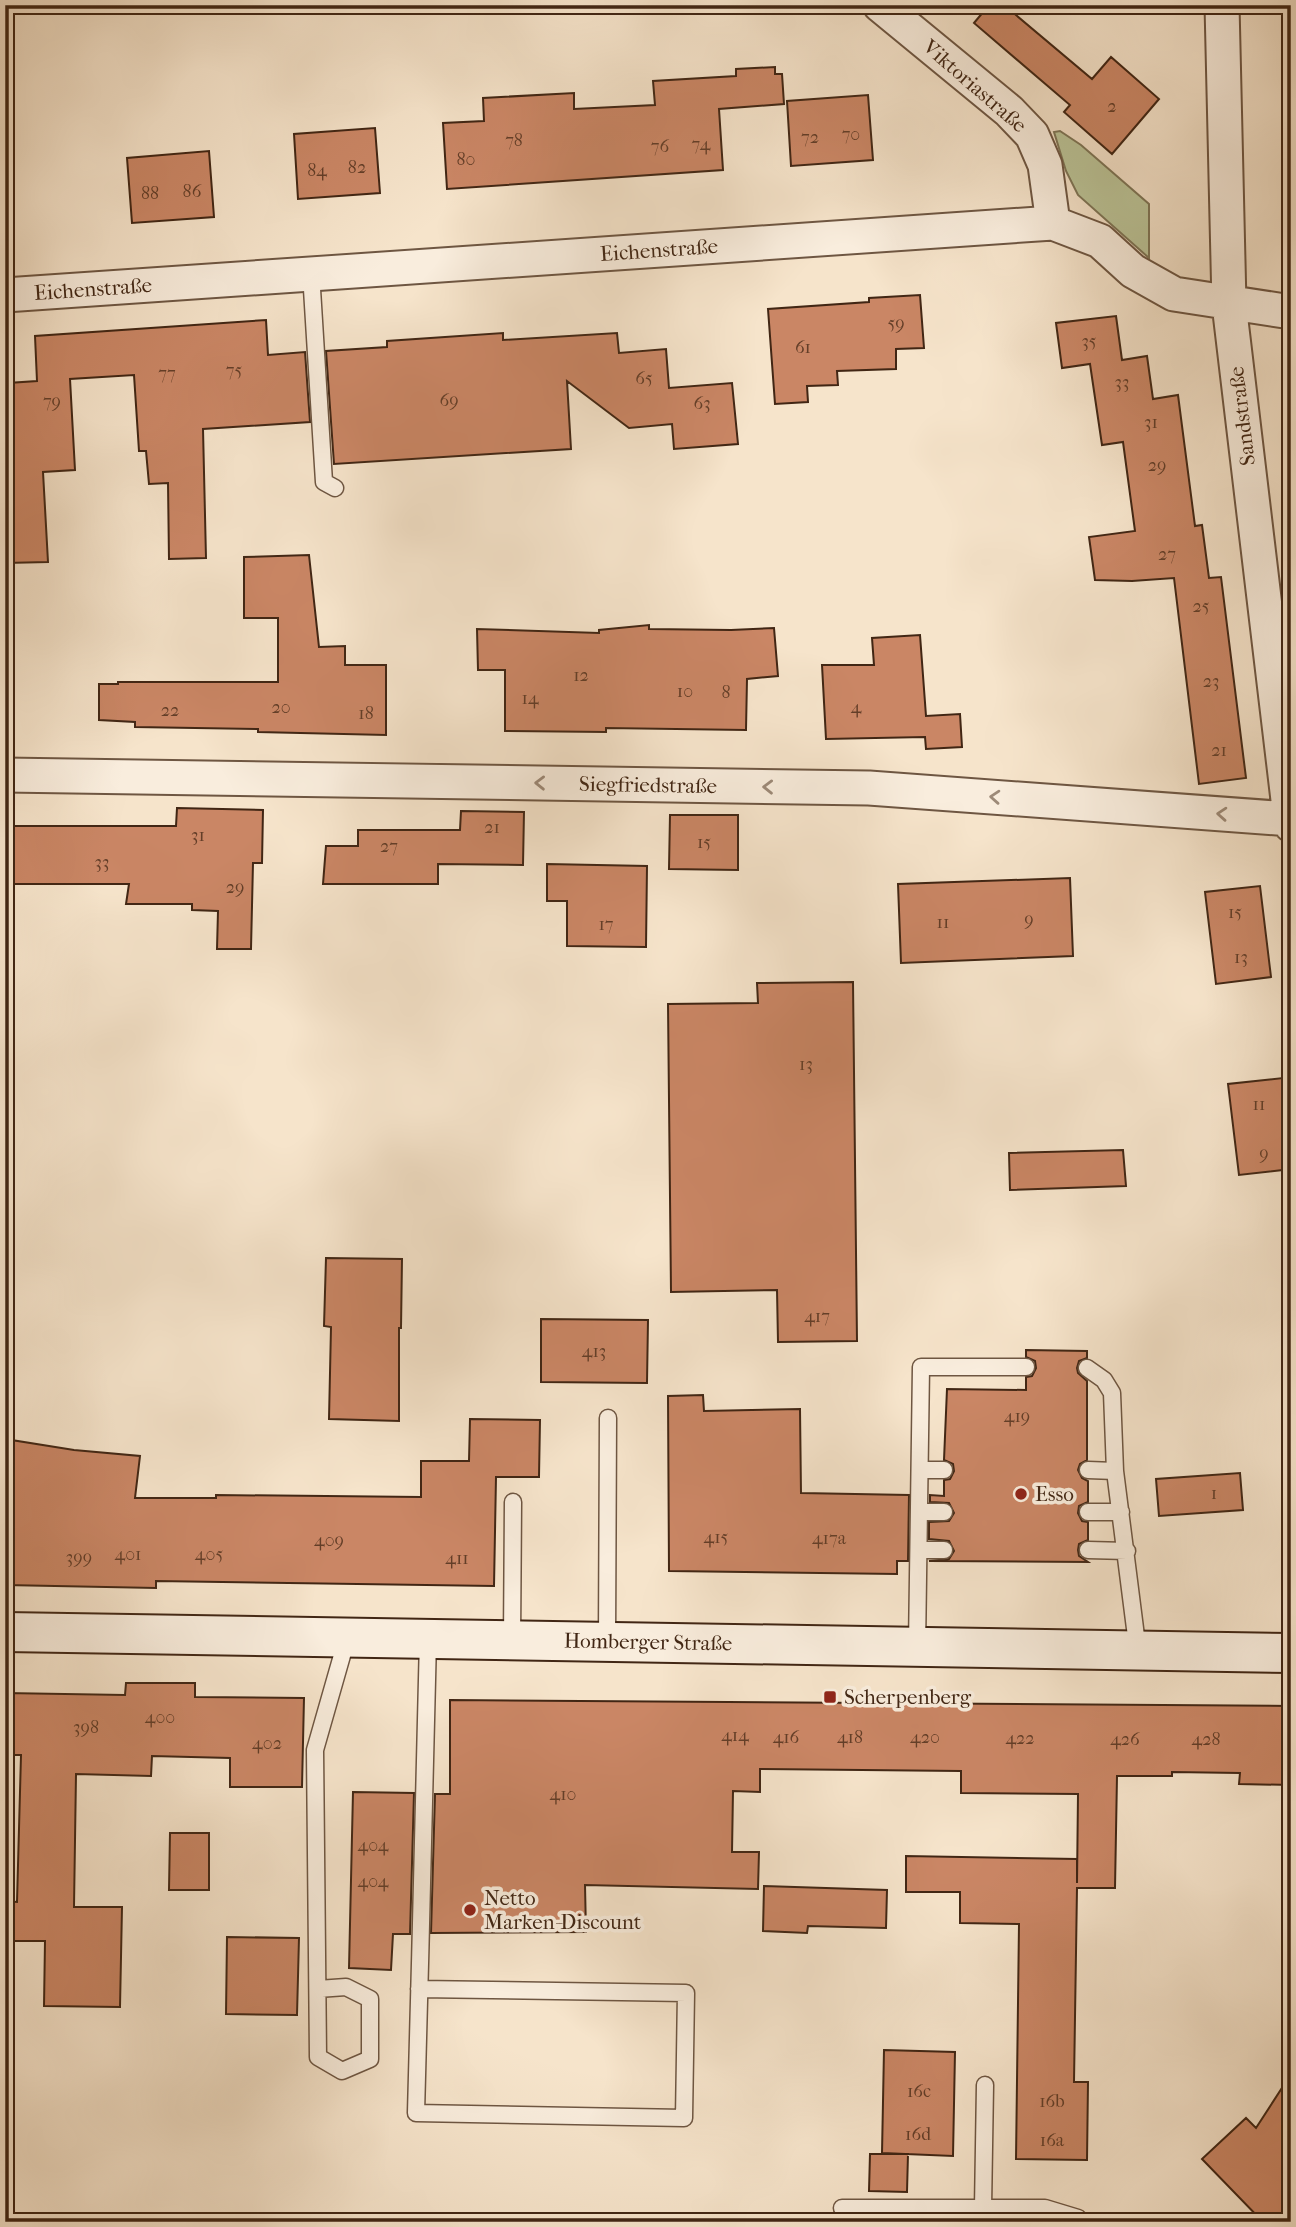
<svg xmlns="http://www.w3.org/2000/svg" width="1296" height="2227" font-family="'IM FELL French Canon',serif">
<rect width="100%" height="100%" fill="#f6e4cb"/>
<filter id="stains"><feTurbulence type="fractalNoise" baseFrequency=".00286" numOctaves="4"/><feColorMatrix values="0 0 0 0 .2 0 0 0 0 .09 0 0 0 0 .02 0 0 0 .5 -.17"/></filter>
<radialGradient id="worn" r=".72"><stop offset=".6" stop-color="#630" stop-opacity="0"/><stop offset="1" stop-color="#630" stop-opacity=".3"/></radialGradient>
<path fill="#bbc498" stroke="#7e7556" stroke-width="2" d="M1060 131 1081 145 1149 204V258L1078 195 1066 171 1054 132Z"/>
<path fill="#ca8665" stroke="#412614" stroke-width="2" d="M989 5H1004L1092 79 1111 57 1159 99 1112 154 1064 112 1070 105 974 23Z
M775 67V74H782L784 104 719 109 723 170 447 189 443 123 484 121 483 98 574 93V109L655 105 653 81 736 76V69Z
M868 95 873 160 791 166 787 101Z
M375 128 380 193 298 199 294 134Z
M209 151 214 217 132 223 127 158Z
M920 295 924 348 896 349V369L837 371 838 385 807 386 808 402 775 404 768 309 869 302V298Z
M1116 316 1122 360 1147 356 1153 399 1178 395 1195 526 1202 525 1209 578 1221 577 1246 778 1199 784 1174 578 1132 581 1095 580 1089 537 1135 531 1123 442 1102 445 1090 364 1062 368 1056 323Z
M266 320 268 355 305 352 310 422 203 429 206 558 169 559 168 483 149 484 146 451H139L134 375 70 379 75 470 43 472 48 562 5 563V446L13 445 8 383 37 381 35 336Z
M503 333V340L617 333 619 353 666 349 669 388 732 383 738 444 674 449 672 424 629 428 567 381 571 449 334 464 326 351 387 347V341Z
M309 555 319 647 345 646V665H386V735L258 732V729L135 727V722L99 720V684H118V682H278V618H244V557Z
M649 625V629L731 630 774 628 778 676 747 679 746 730 606 728V732L505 731V670H478L477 629 599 633V630Z
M920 635 926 716 960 714 962 747 926 749 925 737 826 739 822 665H874L872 638Z
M177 808 263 810 262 863H253L251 949H217L218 911 192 910V904H126L129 884H5V826H176Z
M461 811 524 812 523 865 438 864V884H323L326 846H358V830H460Z
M670 815H738V870L669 869Z
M547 864 647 866 646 947 567 946V901H547Z
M1070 878 1073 956 901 963 898 884Z
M1260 886 1271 977 1216 984 1205 892Z
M853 982 857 1341 778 1342 777 1290 671 1292 668 1004 758 1003 757 983Z
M1283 1078 1291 1136V1169L1239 1175 1228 1084Z
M1123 1150 1126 1186 1010 1190 1009 1153Z
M326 1258 402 1259 401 1328H399V1421L329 1419 331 1327 324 1326Z
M541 1319 648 1320 647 1383 541 1382Z
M1026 1350 1087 1351V1358L1079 1361 1077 1368 1078 1373 1087 1381V1460L1080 1464 1078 1470 1082 1478 1088 1481V1502L1079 1506 1078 1513 1082 1521 1088 1522V1540L1079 1544 1078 1550 1079 1556 1088 1562 929 1561 949 1559 954 1551 949 1541 929 1539V1522L949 1521 954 1513 949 1503 930 1502V1495L944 1496V1480L950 1479 954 1471 953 1464 944 1460 947 1389 1026 1390V1377L1032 1376 1036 1368 1035 1361 1026 1357Z
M703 1395 704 1411 800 1409 801 1493 909 1495 908 1561H897V1574L669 1571 668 1396Z
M470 1419 540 1420 539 1477H496L494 1586 156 1581V1588L5 1585V1439L74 1450 140 1456 135 1498H216V1495L421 1497V1461H469Z
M1240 1473 1243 1510 1159 1516 1156 1479Z
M126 1683H195V1697L304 1698 302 1787H230V1758L152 1756 151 1776 76 1774 74 1907H122L120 2007 44 2006 45 1941H5V1901L17 1902 21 1755H5V1693L125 1695Z
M450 1700 1291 1706V1785L1239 1784 1240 1773 1172 1772V1776H1117L1115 1888H1077L1074 2082H1088L1087 2160 1016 2159 1019 1924 960 1923V1892H906V1856L1077 1859V1883L1078 1794 961 1793V1771L760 1769V1792L733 1791 732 1852H759L758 1889 585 1885 586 1932 431 1933 435 1794H450Z
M353 1792 414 1793 410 1934H393L391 1970 349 1968Z
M170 1833H209V1890H169Z
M764 1886 887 1890 886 1928 808 1926 807 1933 763 1931Z
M227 1937 299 1938 297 2015 226 2014Z
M884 2050 955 2052 953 2156 882 2153Z
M1291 2074V2222H1263L1202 2159 1246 2118 1256 2128Z
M870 2154H908L907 2192 869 2191Z"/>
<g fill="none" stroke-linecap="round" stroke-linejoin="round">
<g stroke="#6e5642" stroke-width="19">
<path id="lane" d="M311 273 324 482 335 488
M1087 1368 1104 1380 1112 1393 1115 1471 1138 1652
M921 1470H944
M1088 1470 1115 1471
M920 1512H944
M1088 1512H1121
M920 1550H944
M1088 1550 1127 1551
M512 1640 513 1502
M607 1642 608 1418
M917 1647 921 1367H1026
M318 1989 346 1987 370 1999V2059L342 2071 318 2057 315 1750 347 1638
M419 1989 686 1993 684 2118 416 2113C420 1955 425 1797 428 1639
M842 2208H1045L1078 2218 1081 2222
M983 2208 985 2085"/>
</g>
<g stroke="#6e5642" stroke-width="37">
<path id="street" d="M880 5 1009 111 1032 135 1045 165 1053 223
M1222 5 1229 304 1291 825
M5 295 1053 223 1100 241 1133 271 1174 294 1291 312
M5 775 869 788 1290 819"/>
</g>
<g stroke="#412614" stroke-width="42">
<path id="secondary" d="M5 1632 1291 1653"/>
</g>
<use href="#lane" stroke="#f9eddd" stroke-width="16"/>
<use href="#street" stroke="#f9eddd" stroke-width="33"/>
<use href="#secondary" stroke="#f9eddd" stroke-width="38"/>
</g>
<defs><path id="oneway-chevron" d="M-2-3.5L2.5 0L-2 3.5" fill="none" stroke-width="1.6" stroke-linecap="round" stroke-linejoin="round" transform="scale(1.75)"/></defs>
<g stroke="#9d8a78">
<use href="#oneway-chevron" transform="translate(540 783) rotate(-179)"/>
<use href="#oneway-chevron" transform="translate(768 787) rotate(-179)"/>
<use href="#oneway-chevron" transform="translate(995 797) rotate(-176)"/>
<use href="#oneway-chevron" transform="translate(1222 814) rotate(-176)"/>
</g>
<g fill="#8f2418" stroke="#f9eddd" stroke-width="2.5">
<circle cx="1021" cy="1494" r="7"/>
<rect x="823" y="1690" width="14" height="14" rx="3.5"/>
<circle cx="470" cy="1910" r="7"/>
</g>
<g text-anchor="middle" stroke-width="7" stroke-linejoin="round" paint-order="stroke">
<g font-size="18" fill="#633e28">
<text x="1112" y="112">2</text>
<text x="851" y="140">70</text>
<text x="810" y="143">72</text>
<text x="514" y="146">78</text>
<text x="701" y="150">74</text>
<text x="660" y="152">76</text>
<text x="466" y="165">80</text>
<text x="357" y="173">82</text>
<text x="317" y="176">84</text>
<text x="192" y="197">86</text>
<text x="150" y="199">88</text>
<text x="896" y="329">59</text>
<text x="1089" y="347">35</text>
<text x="803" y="353">61</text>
<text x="234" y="376">75</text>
<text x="167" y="379">77</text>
<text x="644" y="384">65</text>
<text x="1122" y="388">33</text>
<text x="449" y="406">69</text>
<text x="52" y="407">79</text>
<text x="702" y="409">63</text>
<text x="1151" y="428">31</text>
<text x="1157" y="471">29</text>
<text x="1167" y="560">27</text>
<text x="1201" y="612">25</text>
<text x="581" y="681">12</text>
<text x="1211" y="687">23</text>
<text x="685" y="697">10</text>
<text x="726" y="698">8</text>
<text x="530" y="704">14</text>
<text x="281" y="713">20</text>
<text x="856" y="713">4</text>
<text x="170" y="716">22</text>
<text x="366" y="719">18</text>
<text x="1219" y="756">21</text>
<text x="492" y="833">21</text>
<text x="198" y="841">31</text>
<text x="704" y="848">15</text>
<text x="389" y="852">27</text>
<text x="102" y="868">33</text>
<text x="235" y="893">29</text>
<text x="1235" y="918">15</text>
<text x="1029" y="925">9</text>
<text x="943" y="928">11</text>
<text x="606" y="930">17</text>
<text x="1241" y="963">13</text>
<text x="806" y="1070">13</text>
<text x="1259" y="1110">11</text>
<text x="1264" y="1159">9</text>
<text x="817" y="1322">417</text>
<text x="594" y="1357">413</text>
<text x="1017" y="1422">419</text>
<text x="1214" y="1499">1</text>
<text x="716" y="1543">415</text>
<text x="829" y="1544">417a</text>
<text x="329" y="1546">409</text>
<text x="128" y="1560">401</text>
<text x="209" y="1560">405</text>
<text x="79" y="1563">399</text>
<text x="457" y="1564">411</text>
<text x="160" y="1723">400</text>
<text x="86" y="1733">398</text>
<text x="735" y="1741">414</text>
<text x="786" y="1743">416</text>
<text x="850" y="1743">418</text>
<text x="925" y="1743">420</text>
<text x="1020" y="1744">422</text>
<text x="1125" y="1745">426</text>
<text x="1206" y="1745">428</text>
<text x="267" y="1749">402</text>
<text x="563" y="1800">410</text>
<text x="373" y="1851">404</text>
<text x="373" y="1887">404</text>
<text x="919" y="2097">16c</text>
<text x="1052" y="2107">16b</text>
<text x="918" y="2140">16d</text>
<text x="1052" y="2146">16a</text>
</g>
<g font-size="21" fill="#412614" stroke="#f9eddd">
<text transform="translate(975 86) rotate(41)" y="7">Viktoriastraße</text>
<text transform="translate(659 250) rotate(-4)" y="7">Eichenstraße</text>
<text transform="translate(93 289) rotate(-4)" y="7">Eichenstraße</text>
<text transform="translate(1242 416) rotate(-97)" y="7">Sandstraße</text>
<text transform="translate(648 785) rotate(1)" y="7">Siegfriedstraße</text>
<text transform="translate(648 1642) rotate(1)" y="7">Homberger Straße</text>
</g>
<g font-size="21" fill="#412614" stroke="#f9eddd" text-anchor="start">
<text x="1035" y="1501">Esso</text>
<text x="844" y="1704">Scherpenberg</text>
<text x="484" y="1905">Netto<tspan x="484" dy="24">Marken-Discount</tspan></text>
</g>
</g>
<rect width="1296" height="2227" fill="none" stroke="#f6e4cb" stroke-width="28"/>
<rect x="7" y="7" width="1282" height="2213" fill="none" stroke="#412614" stroke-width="3.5"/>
<rect x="14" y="14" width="1268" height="2199" fill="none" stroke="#412614" stroke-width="2"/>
<rect width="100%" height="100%" filter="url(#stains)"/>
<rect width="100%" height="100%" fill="url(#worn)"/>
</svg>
